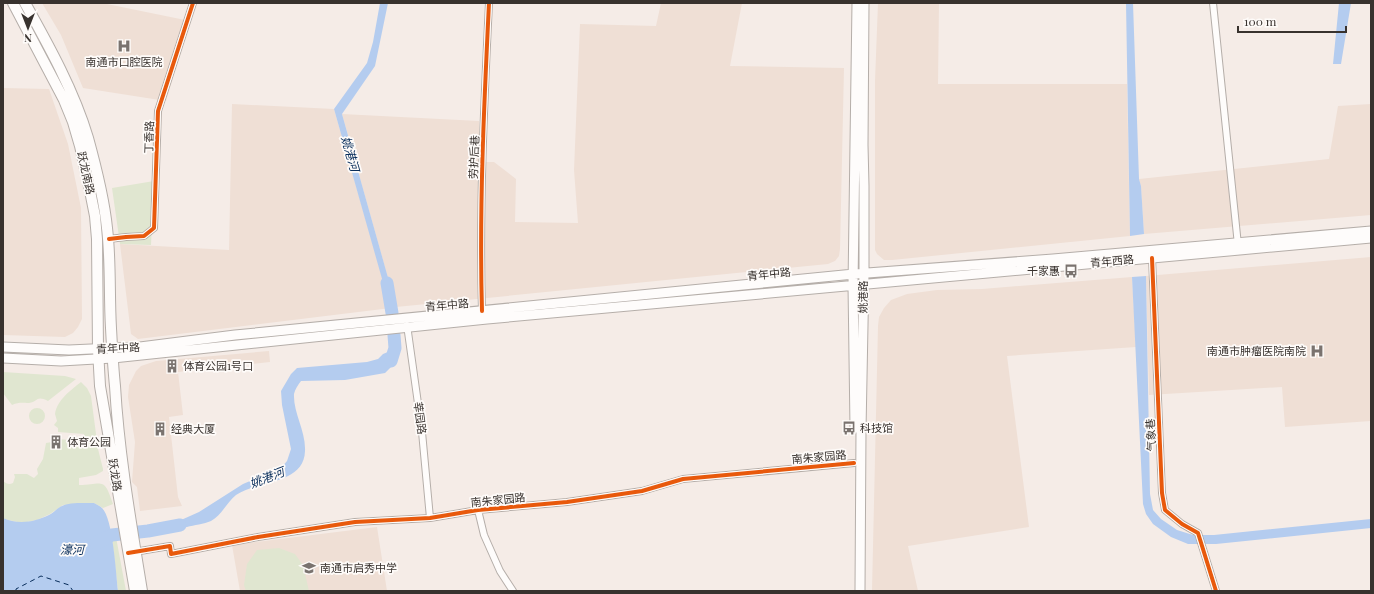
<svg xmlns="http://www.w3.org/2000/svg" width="1374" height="594" font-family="'Playfair Display','Noto Sans SC',serif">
<rect width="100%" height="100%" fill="#f5ece7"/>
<path fill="#efdfd5" d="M42 3H102L190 21 166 101 83 88 61 35Z
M661 3H742L730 66 844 68 840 249 839 256 835 261 828 264 396 307 342 114 479 121V162H494L516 179 515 222 578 223 574 170 580 24 656 26Z
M878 3H939L938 84H1127L1130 236 892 260H884L877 254 875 250V81Z
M3 88 49 89 68 144 81 208 82 319 78 327 73 333 65 337 3 335Z
M232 104 334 109 391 308 138 339 131 334 120 244 229 250Z
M1371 104V215L1144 234 1141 187 1139 179 1329 159 1338 106Z
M1371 257V421L1285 427 1282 387 1149 395 1146 276Z
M1132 277 1136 347 1007 356 1029 527 908 546 918 591H872L878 326 879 317 884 308 891 300 907 294 937 290 982 289Z
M269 351 270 362 178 372 183 415 169 417 178 497 182 506 140 511 137 487 132 482 135 442 128 397 129 385 136 371 141 366 156 361Z
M377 527 387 591H240L232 545Z"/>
<path fill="#e0e6d0" d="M154 181 151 245 120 244 112 188Z
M3 372 65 376 76 379 48 401C36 395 38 402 29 403 22 403 19 402 12 405L3 393Z
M81 382 87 388 91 396 98 449 103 469V471L96 475 79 478V485C104 484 104 477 113 504L103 508 94 503 63 505 50 514 37 520 22 523 8 520 3 518V481C7 484 9 485 13 483L15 477 14 474H27L34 478 38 474 37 469 43 459 46 443 52 442 57 439 84 441V434L58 432V428L54 425 57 421 55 414C57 400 71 390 81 382Z
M29 416a8 8 0 1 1 16 0a8 8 0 1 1-16 0Z
M116 537 126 591H118L112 539Z
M279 548 295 554 303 565 309 591H246L244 585 247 564 257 550Z"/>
<path fill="#b4ccef" d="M380 3H388L375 66 342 114 394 299 388 300 334 109 367 63 373 42Z
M1126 3H1133L1139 179 1141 186 1144 234 1130 236Z
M1339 3H1351L1341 64H1333Z
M1146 276 1150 494 1153 510 1161 519 1177 530 1193 535H1214L1371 519V528L1216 544H1188L1171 537 1153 524 1146 514 1143 504 1132 277Z
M399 343 396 362 385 373 345 380 301 381C298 385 295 389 294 394 293 413 306 431 305 451 304 485 257 480 236 495 227 502 221 516 211 521 204 524 194 525 187 527 172 530 157 533 143 537L199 512 243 484 281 468 287 461 291 449 282 405 281 391 291 374 297 368 367 362 378 359 383 354 388 352 392 345Z
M94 503C96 504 100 506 102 508 113 518 116 574 118 591H3V518C18 525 35 522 49 515 54 513 57 508 62 506 68 502 86 503 94 503Z"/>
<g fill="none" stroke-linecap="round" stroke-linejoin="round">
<path stroke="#b4ccef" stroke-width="13" d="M387 283 392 313
M391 361 395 348 394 335
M96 543 112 535 148 531 180 525"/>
<path stroke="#072c5a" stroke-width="1" stroke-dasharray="5 4" stroke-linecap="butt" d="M16 591V589L41 576 69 585 73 591"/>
<g stroke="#b5aea9" stroke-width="8">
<path id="street" d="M1213 3 1238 245
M109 239 126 237 144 236 154 228 158 111 193 3
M1152 258 1162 493 1165 510 1182 524 1198 533 1216 591
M482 311C479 209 484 105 489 3
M407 325 422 432 430 518
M478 510 484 535 500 571 513 591
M134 552 170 546 171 554 258 537 355 522 430 518 478 510 567 502 642 491 683 479 854 463"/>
</g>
<g stroke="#b5aea9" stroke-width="11">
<path id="secondary" d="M3 347 69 350 113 348 140 347 235 335 854 274 1053 259 1371 231
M3 358 61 361 113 358 487 319 1371 238
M855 428 853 285 857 3
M860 591 861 430 864 273V186L863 145 864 3"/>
</g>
<g stroke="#b5aea9" stroke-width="12">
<path id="primary" d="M13 3 64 100 73 122 80 146 90 191 95 216 97 239 98 349 100 386 135 591
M25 3C49 46 74 91 88 138 96 167 104 198 107 228 111 261 109 294 111 328 112 347 113 367 115 386 119 455 131 523 142 591"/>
</g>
<use href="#street" stroke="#fefcfb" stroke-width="6"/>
<use href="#secondary" stroke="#fefcfb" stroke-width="9"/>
<use href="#primary" stroke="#fefcfb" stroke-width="10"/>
<g stroke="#fefbf9" stroke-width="6">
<path id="cycleway" d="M109 239 126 237 144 236 154 228 158 111 193 3
M1152 258 1162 493 1165 510 1182 524 1198 533 1216 591
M482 311C479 209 484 105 489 3
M128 553 170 546 171 554 258 537 355 522 430 518 478 510 567 502 642 491 683 479 854 463"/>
</g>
<use href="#cycleway" stroke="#e8590c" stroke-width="4"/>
</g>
<defs>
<g id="hospital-bare" transform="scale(1.08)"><path d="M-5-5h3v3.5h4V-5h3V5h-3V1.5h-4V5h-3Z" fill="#7a736f" stroke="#fefbf9" stroke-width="2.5" paint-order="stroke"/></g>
<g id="bus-bare" transform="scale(1.08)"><path d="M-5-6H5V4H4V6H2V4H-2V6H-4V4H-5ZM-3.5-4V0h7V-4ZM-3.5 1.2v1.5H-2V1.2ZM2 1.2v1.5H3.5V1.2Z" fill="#7a736f" stroke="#fefbf9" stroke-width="2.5" paint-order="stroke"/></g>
<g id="building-bare" transform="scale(1.08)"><path d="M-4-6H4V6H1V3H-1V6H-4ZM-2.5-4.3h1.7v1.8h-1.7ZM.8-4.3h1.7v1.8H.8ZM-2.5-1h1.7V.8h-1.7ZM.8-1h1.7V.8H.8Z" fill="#7a736f" stroke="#fefbf9" stroke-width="2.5" paint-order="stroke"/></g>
<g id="school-bare" transform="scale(1.08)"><path d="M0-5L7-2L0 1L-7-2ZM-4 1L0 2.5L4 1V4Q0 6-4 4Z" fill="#7a736f" stroke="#fefbf9" stroke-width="2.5" paint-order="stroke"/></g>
</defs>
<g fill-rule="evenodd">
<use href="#hospital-bare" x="124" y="46"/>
<use href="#bus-bare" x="1071" y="271"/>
<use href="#hospital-bare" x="1317" y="351"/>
<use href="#building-bare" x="172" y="366"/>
<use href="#bus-bare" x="849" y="428"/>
<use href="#building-bare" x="160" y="429"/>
<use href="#building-bare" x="56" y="442"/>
<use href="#school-bare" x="309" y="568"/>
</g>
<g text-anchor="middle" stroke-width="3.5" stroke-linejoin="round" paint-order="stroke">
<g font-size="11" fill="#38322e" stroke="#fefbf9" text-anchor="start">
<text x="124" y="66" text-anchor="middle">南通市口腔医院</text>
<text x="1060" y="275" text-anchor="end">千家惠</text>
<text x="1306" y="355" text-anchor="end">南通市肿瘤医院南院</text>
<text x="183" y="370">体育公园1号口</text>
<text x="860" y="432">科技馆</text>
<text x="171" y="433">经典大厦</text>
<text x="67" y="446">体育公园</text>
<text x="320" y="572">南通市启秀中学</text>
</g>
<g font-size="11" fill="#38322e" stroke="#fefbf9">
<text transform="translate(149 137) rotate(-88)" y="4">丁香路</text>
<text transform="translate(474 157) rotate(-88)" y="4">劳护后巷</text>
<text transform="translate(86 173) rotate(77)" y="4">跃龙南路</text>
<text transform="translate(1112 261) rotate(-5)" y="4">青年西路</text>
<text transform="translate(769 274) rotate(-6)" y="4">青年中路</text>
<text transform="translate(863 297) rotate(-89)" y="4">姚港路</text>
<text transform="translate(447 305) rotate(-5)" y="4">青年中路</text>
<text transform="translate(118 348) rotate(-3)" y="4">青年中路</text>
<text transform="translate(420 418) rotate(82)" y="4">莘园路</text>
<text transform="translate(1151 435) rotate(-93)" y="4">气象巷</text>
<text transform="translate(819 457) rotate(-5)" y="4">南朱家园路</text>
<text transform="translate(115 475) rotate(81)" y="4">跃龙路</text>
<text transform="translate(498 500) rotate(-6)" y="4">南朱家园路</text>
</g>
<g font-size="12" font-style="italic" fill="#072c5a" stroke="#fefbf9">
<text transform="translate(350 154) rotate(74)" y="4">姚港河</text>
<text transform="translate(267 478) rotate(-21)" y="4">姚港河</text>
<text x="72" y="554">濠河</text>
</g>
</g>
<rect width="1374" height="594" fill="none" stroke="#38322e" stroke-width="8"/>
<g transform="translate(28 28) rotate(180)" stroke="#fefbf9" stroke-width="3" paint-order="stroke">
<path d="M0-3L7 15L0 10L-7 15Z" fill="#38322e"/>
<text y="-6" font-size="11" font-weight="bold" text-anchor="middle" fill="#38322e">N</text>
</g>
<path d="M1238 26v6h108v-6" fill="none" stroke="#38322e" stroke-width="2"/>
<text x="1244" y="26" font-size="12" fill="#38322e" stroke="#fefbf9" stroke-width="3" paint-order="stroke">100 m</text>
</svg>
